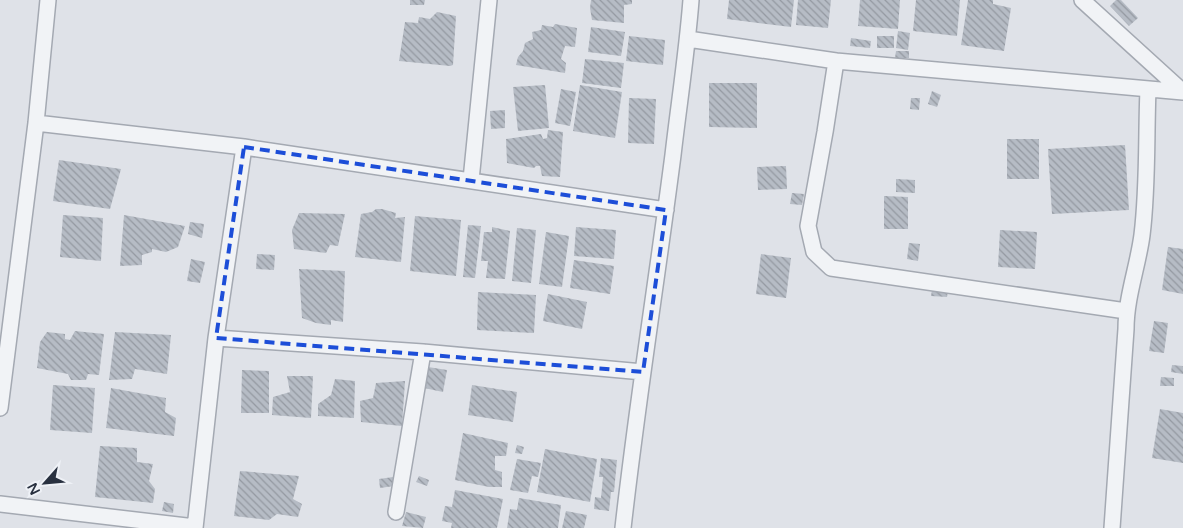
<svg xmlns="http://www.w3.org/2000/svg" width="1183" height="528" font-family="'Varela Round',sans-serif">
<defs>
<pattern id="building-back-hatch" width="6" height="6" patternUnits="userSpaceOnUse" patternTransform="scale(1.25)"><rect width="6" height="6" fill="#b6bcc5"/><path d="M-1 5l2 2M0 0l6 6M5-1l2 2" fill="none" stroke="#9499a1"/></pattern>
</defs>
<rect width="100%" height="100%" fill="#dfe2e8"/>
<path fill="url(#building-back-hatch)" d="M410 0H425L424 5H410Z
M591 0H632V4L624 5V23L592 20 590 8Z
M729 0H794L791 27 727 19Z
M798 0H831L828 28 796 25Z
M860 0H900L898 29 858 26Z
M916 0H960L957 36 913 31Z
M968 0H993V4L1011 8 1004 51 961 45Z
M1116 0H1121L1138 18 1129 26 1110 6Z
M437 12 456 16 453 65 450 66 399 61 405 22 418 23 419 17 430 19Z
M555 24 577 28 575 47 565 46 561 59 566 63 565 73 516 65 518 57 523 51 525 43 533 39 532 32 541 30 542 25 553 27Z
M591 27 625 32 621 56 588 52Z
M898 31 910 33 908 50 896 48Z
M629 36 665 40 663 65 626 61Z
M877 36H894V48H877Z
M851 38 871 41 870 48 850 46Z
M896 51H909V58H895Z
M585 59 624 63 621 88 582 83Z
M709 83H757V128L709 127Z
M545 85 549 128 518 131 513 87Z
M580 85 622 92 615 138 573 131Z
M561 89 576 92 570 126 555 123Z
M932 91 941 95 937 107 928 104Z
M629 98 656 99 654 144 628 143Z
M911 98H920L919 110 910 109Z
M505 110V128L491 129 490 111Z
M548 130 563 132 560 177 542 176 540 166H536L534 168 507 163 506 139 541 134 543 139 547 138Z
M1007 139H1039V179H1007Z
M1125 145 1129 210 1052 214 1048 149Z
M59 160 121 169 110 209 53 201Z
M786 166 787 189 758 190 757 167Z
M896 179 915 180V193L896 192Z
M792 193 804 194 802 205 790 204Z
M884 196 908 197V229H884Z
M376 209H382L396 213 395 218 405 217 401 262 355 257 361 214 372 212Z
M299 213 345 214 338 246 330 245 326 253 294 249 292 230Z
M63 215 103 218 101 261 60 257Z
M124 215 185 226 178 247 166 252 152 249V252L142 255V265L120 266Z
M415 216 461 220 456 276 410 271Z
M190 222 204 224 202 238 188 234Z
M468 225 481 226 475 278 463 277Z
M492 227 510 231 505 279 486 278 488 261H481L484 232H492Z
M576 227 616 230 614 259 574 256Z
M517 228 536 230 531 283 512 281Z
M1000 230 1037 232 1035 269 998 267Z
M546 232 569 236 562 287 539 284Z
M909 243 920 244 918 261 907 259Z
M1168 247 1183 249V294L1162 290Z
M257 254 275 255 274 270 256 269Z
M761 254 791 258 786 298 756 294Z
M191 259 205 262 200 283 187 281Z
M574 260 614 266 610 294 570 288Z
M299 269 345 271 343 322 331 320V325L316 323 302 318Z
M932 290 948 291 947 297 931 296Z
M478 292 536 295 534 333 477 330Z
M548 294 587 302 582 329 543 321Z
M1154 321 1168 323 1164 353 1149 351Z
M75 331 104 334 99 375 88 374 86 380H71L68 374 37 368 40 342 47 332 65 334V339L70 340Z
M115 332 171 335 167 374 135 369 132 379 109 380Z
M1172 365 1183 366V374L1171 372Z
M428 367 447 370 443 392 424 388Z
M242 370 269 371V413H241Z
M287 376H313L311 418 272 415 273 397 290 392Z
M1161 377 1174 378V386H1160Z
M335 379 355 381 354 418 318 416V404L331 395Z
M405 381 402 426 361 422 360 401 373 398 376 383Z
M53 385 95 388 92 433 50 430Z
M472 385 517 392 513 422 468 415Z
M111 388 166 398 165 412 176 418 174 436 106 428Z
M1160 409 1183 413V463L1152 458Z
M463 433 508 443 506 456H495V470L502 472V487H489L455 480Z
M517 445 524 447 522 454 515 453Z
M100 446 137 448V462L153 464 149 481 155 489 153 503 95 497Z
M545 449 597 459 590 502 537 492Z
M601 458 617 460 614 492H611L609 511 594 509 595 497 601 498 603 477H599Z
M517 459 541 463 538 477 532 476 528 493 510 490Z
M240 471 299 476 293 499 302 504 298 517 277 514 269 520 234 516Z
M419 476 429 480 427 486 416 482Z
M393 477 394 486 380 488 379 479Z
M455 490 503 499 497 528H451L452 523 442 521 445 506 452 507Z
M519 498 561 505 558 528H507L510 509 517 510Z
M164 502 174 504 173 513 162 511Z
M566 511 587 515 584 528H562Z
M406 512 426 517 423 528 402 526Z"/>
<g fill="none" stroke-linecap="round" stroke-linejoin="round">
<g stroke="#a4a9b2" stroke-width="18">
<path id="minor" d="M1082 0 1183 92
M688 39 836 61 1183 92
M836 61 825 132 808 226 814 252 831 268 1126 311
M36 123 244 147 666 210
M471 180 489 0
M216 338 423 352 643 372
M0 408 36 123 48 0
M0 504 195 527
M396 512 423 352
M195 528 216 338 244 147
M623 528C637 403 657 279 673 155 679 103 687 52 691 0
M1112 528 1126 329C1126 297 1138 266 1142 235 1148 187 1146 138 1148 89"/>
</g>
<use href="#minor" stroke="#f1f3f6" stroke-width="15"/>
</g>
<path fill="none" stroke="#1d4ed8" stroke-width="4" stroke-dasharray="10 6" stroke-linejoin="round" d="M244 147 666 210 643 372 216 338Z"/>
<g transform="translate(45 483) rotate(243)" stroke="#eef1f6" stroke-width="4" paint-order="stroke">
<path d="M0-4L9 19L0 12L-9 19Z" fill="#28303f"/>
<text y="-8" font-size="14" font-weight="bold" text-anchor="middle" fill="#28303f">N</text>
</g>
</svg>
